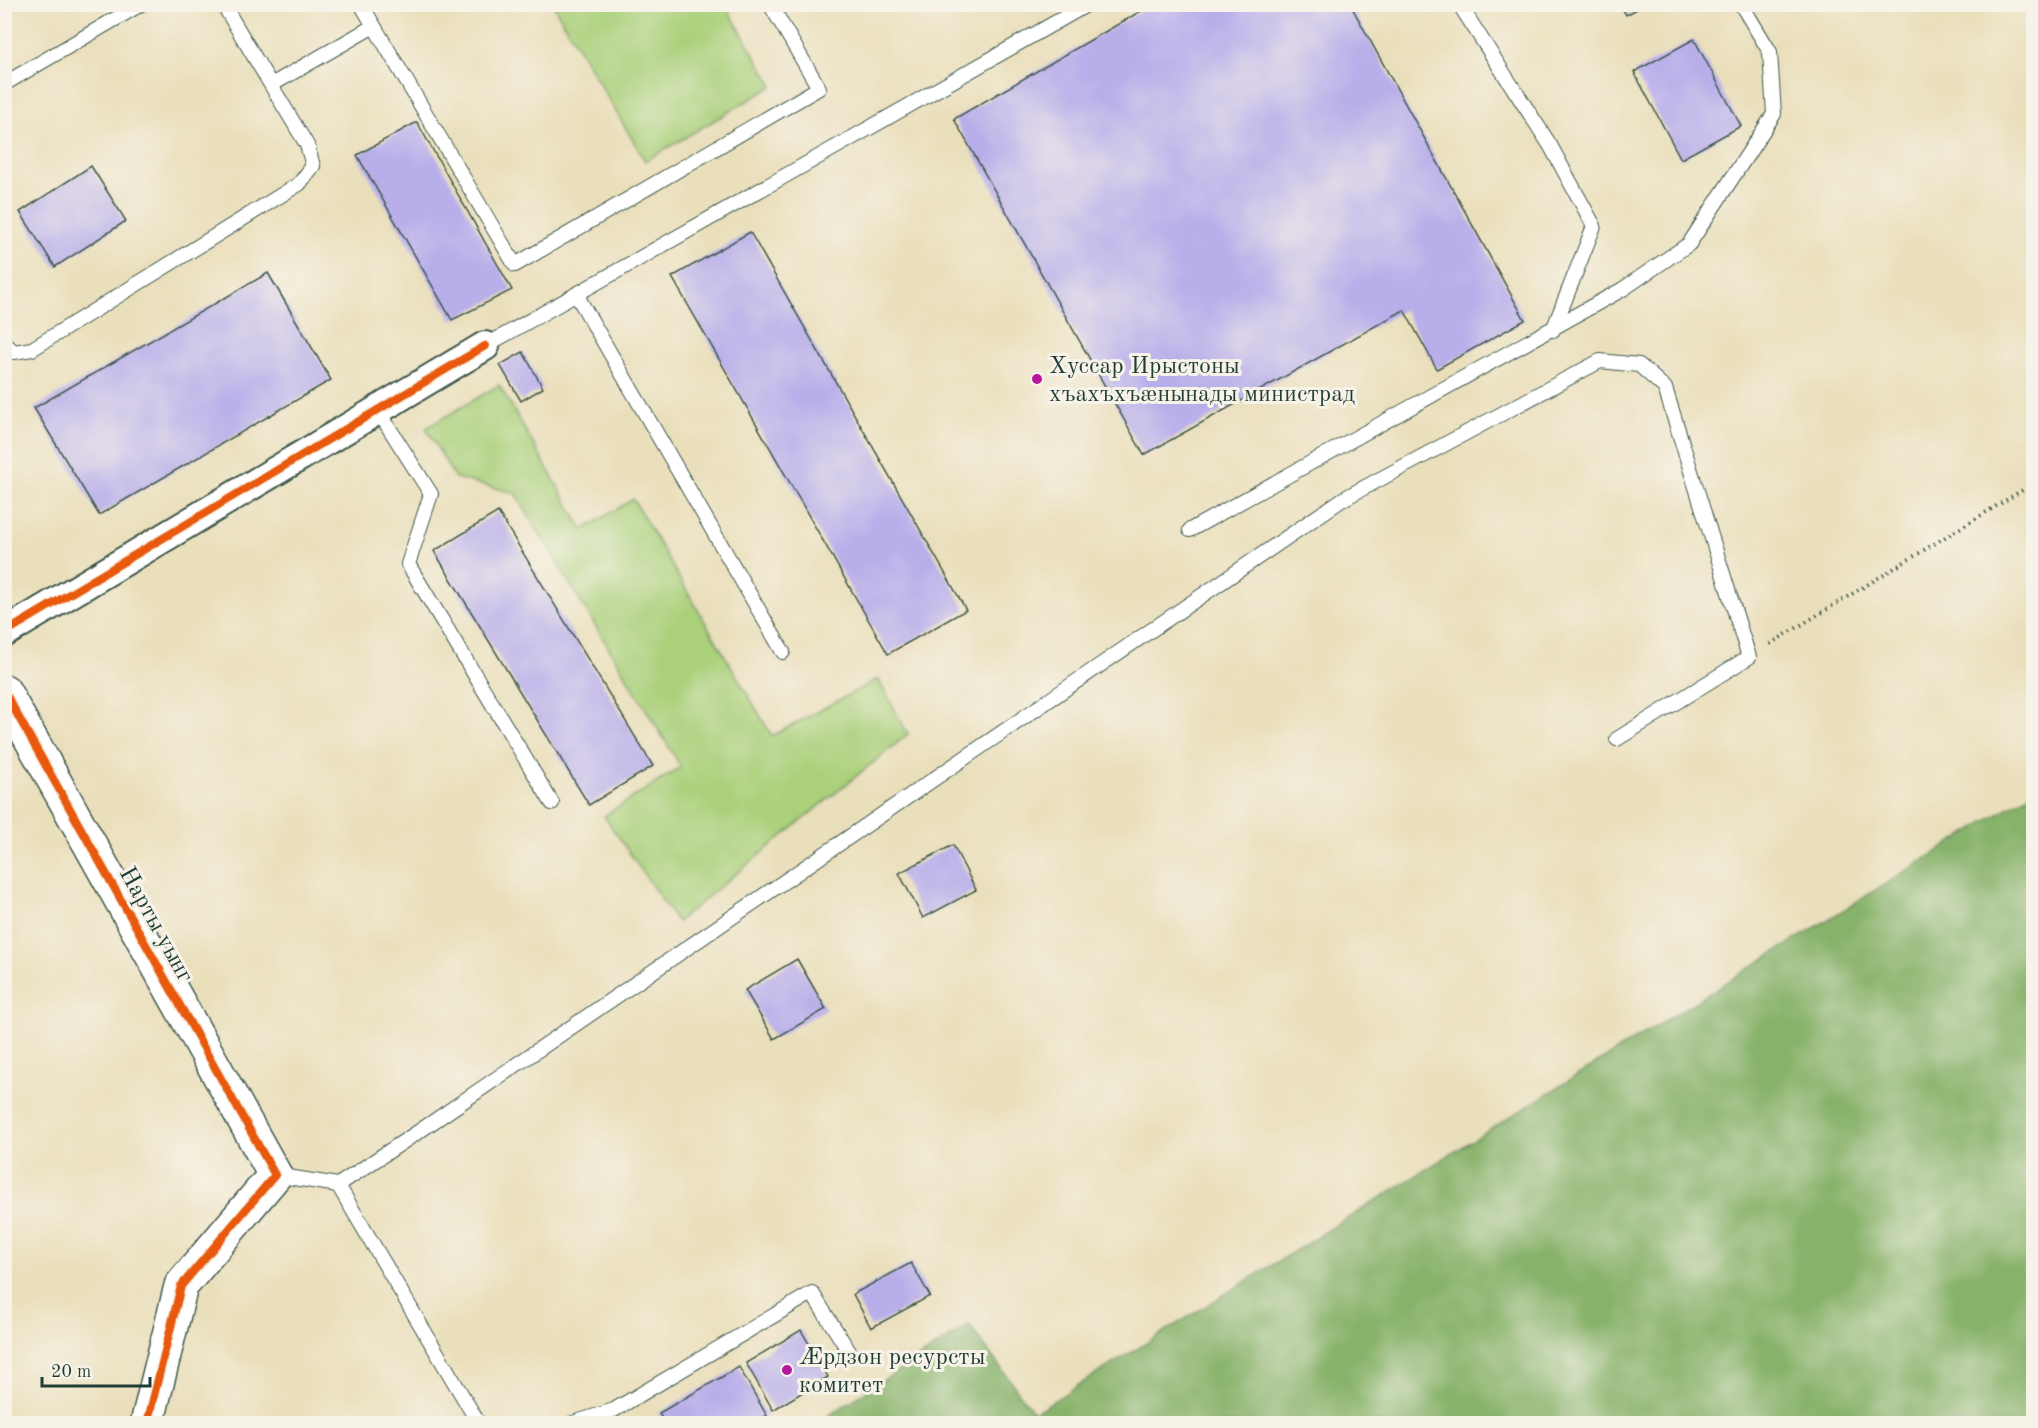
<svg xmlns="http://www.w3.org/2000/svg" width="2038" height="1428" font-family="'Old Standard TT',serif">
<rect width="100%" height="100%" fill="#f7f3e8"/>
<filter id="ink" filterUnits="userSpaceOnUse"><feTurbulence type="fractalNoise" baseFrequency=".0167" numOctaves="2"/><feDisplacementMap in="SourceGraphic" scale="12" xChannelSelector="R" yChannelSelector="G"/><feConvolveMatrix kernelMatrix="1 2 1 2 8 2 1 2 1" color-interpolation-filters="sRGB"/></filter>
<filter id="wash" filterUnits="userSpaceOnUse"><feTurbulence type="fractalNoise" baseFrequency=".008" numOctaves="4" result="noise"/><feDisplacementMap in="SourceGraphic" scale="24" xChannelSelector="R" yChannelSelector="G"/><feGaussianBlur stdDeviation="1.35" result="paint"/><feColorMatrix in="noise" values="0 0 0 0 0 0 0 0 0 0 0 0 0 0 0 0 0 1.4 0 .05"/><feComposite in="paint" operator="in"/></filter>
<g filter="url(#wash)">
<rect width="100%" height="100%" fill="#eadfbb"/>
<path fill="#aad07a" stroke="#648657" stroke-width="1.5" d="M553 5H725L773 86 645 161Z
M499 385 583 530 633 499 772 736 878 679 908 734 677 922 604 816 681 767 515 493 455 478 426 428Z"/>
<path fill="#87b26a" stroke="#53784f" stroke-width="1.5" d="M2033 792V1423H817L969 1325 1034 1413Z"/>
<g id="blocks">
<path fill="#b8aeea" d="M1153 4H1350L1525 320 1437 369 1404 310 1144 455 954 119Z
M1620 4H1646L1626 15Z
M1694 39 1741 126 1681 159 1634 72Z
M417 122 512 290 452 320 357 155Z
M91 166 126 221 55 267 20 212Z
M750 232 966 610 888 654 672 277Z
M268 273 331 380 99 515 34 408Z
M523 352 543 388 521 401 500 365Z
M498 512 653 766 589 805 434 551Z
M953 845 976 890 923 918 899 873Z
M797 959 826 1009 774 1039 745 990Z
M911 1263 930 1296 871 1328 853 1294Z
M801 1330 828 1377 773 1410 746 1363Z
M739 1367 767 1416 754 1424H665L659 1413Z"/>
</g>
</g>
<g filter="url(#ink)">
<use href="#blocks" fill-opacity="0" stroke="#3d5548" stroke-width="1.5"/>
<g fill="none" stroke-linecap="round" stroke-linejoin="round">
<g stroke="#3d5548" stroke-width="16">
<path id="lane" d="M223 4 271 85 374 26
M361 4 515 265 819 88 770 4
M1459 4 1550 145 1594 226 1553 330
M4 84 141 4
M576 294 783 652
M4 343 14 352 32 349 299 184 313 166 307 145 271 85
M485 346 1088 4
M377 409 431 494 408 564 552 803
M1190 530 1623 289 1689 244 1774 114 1770 52 1741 4
M275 1175 338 1185 424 1128 1343 499 1600 361 1639 365 1665 388 1749 657 1617 739
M338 1185 479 1424
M570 1424 614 1410 812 1293 850 1353"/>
</g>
<g stroke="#3d5548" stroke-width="32">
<path id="street" d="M4 633 485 346"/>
</g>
<g stroke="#3d5548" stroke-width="36">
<path id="secondary" d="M4 691 275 1175 181 1286 147 1424"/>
</g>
<path stroke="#3d5548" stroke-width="4" stroke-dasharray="1.5 4.5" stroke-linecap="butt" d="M1770 644 2034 483"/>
<use href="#lane" stroke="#fff" stroke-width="14"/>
<use href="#street" stroke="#fff" stroke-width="28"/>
<use href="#secondary" stroke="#fff" stroke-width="33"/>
<g stroke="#f7f3e8" stroke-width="11">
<path id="cycleway" d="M4 633 485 346
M4 691 275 1175 181 1286 147 1424"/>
</g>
<use href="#cycleway" stroke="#e8590c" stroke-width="8"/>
</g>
</g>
<g fill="#b5179e" stroke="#f7f3e8" stroke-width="2">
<circle cx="1037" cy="379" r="6"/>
<circle cx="787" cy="1370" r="6"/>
</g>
<g text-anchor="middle" stroke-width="6" stroke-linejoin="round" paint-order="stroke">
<g font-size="24" fill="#1f3d34" stroke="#f7f3e8" text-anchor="start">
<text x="1049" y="373">Хуссар Ирыстоны<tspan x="1049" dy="28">хъахъхъæнынады министрад</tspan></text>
<text x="799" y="1364">Æрдзон ресурсты<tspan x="799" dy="28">комитет</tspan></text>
</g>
<g font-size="24" fill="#1f3d34" stroke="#f7f3e8">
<text transform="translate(157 924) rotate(61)" y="8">Нарты уынг</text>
</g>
</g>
<rect width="2038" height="1428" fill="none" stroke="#f7f3e8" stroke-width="24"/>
<path d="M42 1377v9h108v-9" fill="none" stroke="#1f3d34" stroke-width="3"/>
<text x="51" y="1377" font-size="18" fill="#1f3d34" stroke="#f7f3e8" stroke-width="4.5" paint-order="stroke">20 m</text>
</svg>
